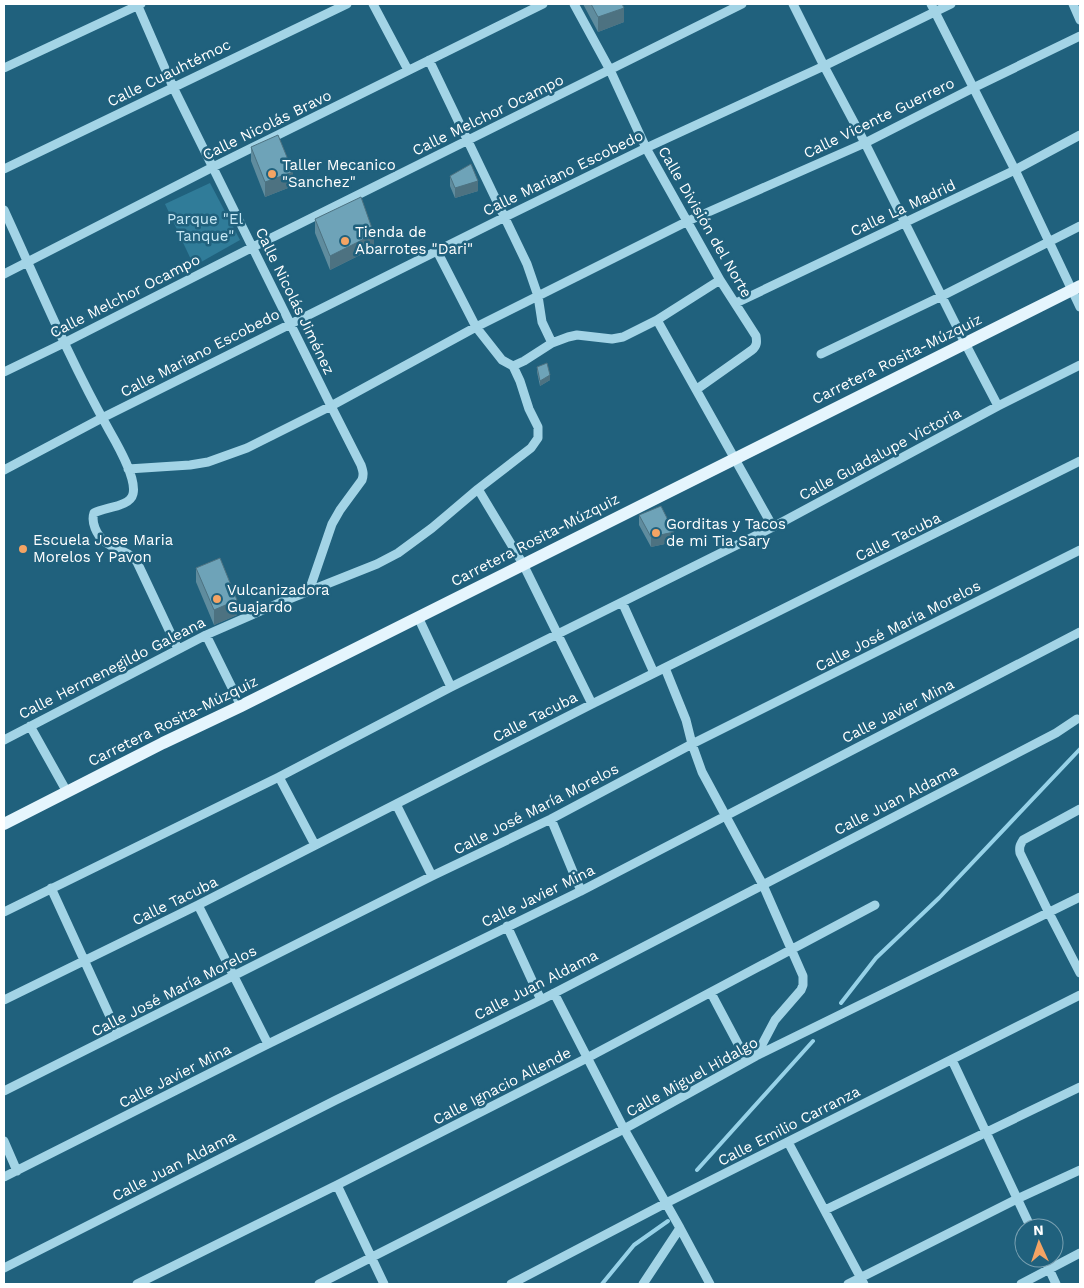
<svg xmlns="http://www.w3.org/2000/svg" width="1084" height="1288" font-family="'Work Sans',sans-serif">
<rect width="100%" height="100%" fill="#20617d"/>
<path fill="#307c99" d="M210 183 240 240 194 266 165 204Z"/>
<g fill="none" stroke-linecap="round" stroke-linejoin="round">
<path stroke="#97d2e8" stroke-width="4" d="M841 1003 876 958 939 898 1080 749
M697 1170 813 1041
M602 1284 634 1245 668 1221"/>
<path stroke="#a3d4e6" stroke-width="9" d="M137 4 173 87 331 406 361 465C363 471 364 474 362 480L340 510 332 524 309 591
M373 4 408 70
M574 4 610 70 646 148 720 280 756 336C757 342 757 346 752 350L697 389
M793 4 824 66 865 143 965 343 998 406
M931 4 1015 170 1080 307
M1073 4 1080 20
M429 60 527 264 538 296 542 322 552 343 524 361 513 366
M4 68 141 4
M4 169 347 4
M4 210C38 284 69 359 109 430 117 444 137 478 133 494 130 507 105 507 94 513 92 519 93 523 95 528 104 551 125 546 137 562L178 649
M4 274 213 167 543 4
M736 303 1015 170 1080 135
M657 320 773 527
M552 343 568 337 577 335 612 339 623 337 657 320 720 280
M821 354 942 296 1080 226
M4 372 64 343 253 247 742 4
M128 469 190 465 208 462 247 448 331 406 476 327 688 221 865 143 973 88 1080 36
M4 470 102 418 505 217 646 148 824 66 951 4
M478 489 523 564 592 704
M622 602 654 673
M418 617 451 687
M206 635 241 706
M665 668 686 720 692 744 702 772 763 885 803 976V985L801 990 775 1020 756 1056
M30 726 67 792
M4 740 206 635 279 603 377 564 398 553 432 528 478 489 531 448 538 438V427L529 409 520 381 513 366 502 360 476 327 437 251
M279 777 315 845
M396 804 432 876
M1080 809 1023 840C1020 845 1019 847 1020 853L1049 913 1080 973
M551 819 581 891
M51 888 118 1034
M198 905 268 1044
M4 912 279 777 451 687 773 527 998 406 1080 365
M507 926 541 1000
M554 993 624 1129 680 1228 710 1284
M711 993 747 1061
M4 1000 198 905 592 704 1080 461
M952 1060 1031 1228
M4 1091 432 876 551 819 692 744 1080 550
M4 1141 17 1171
M788 1142 864 1284
M4 1177 268 1044 581 891 1080 632
M337 1185 384 1284
M825 1210 1080 1087
M1044 1258 1056 1284
M4 1268 336 1100 541 1000 1056 733 1077 719
M137 1284 337 1185 587 1058 875 905
M319 1284 624 1129 756 1056 1080 897
M511 1284 666 1203 1080 995
M643 1284 680 1228
M848 1284 1017 1199 1080 1170
M1021 1284 1080 1253"/>
<path stroke="#e5f5fd" stroke-width="12" d="M4 824 163 743 241 706 1080 286"/>
</g>
<path fill="#5f8c9e" d="M583 4H622L624 22 598 32Z
M251 147 293 186 265 197 251 161Z
M450 176 478 191 455 198 450 186Z
M315 219 374 248 330 270 315 233Z
M537 367 550 380 540 386 537 372Z
M639 515 674 542 651 547 639 525Z
M196 568 237 615 214 625 196 582Z"/>
<path fill="#4d7281" d="M624 8V22L598 32V17Z
M293 172V186L265 197V182Z
M478 181V191L455 198V188Z
M374 234V248L330 270V256Z
M550 375V380L540 386V381Z
M674 532V542L651 547V537Z
M237 600V615L214 625V610Z"/>
<path fill="#6ea3b8" stroke="#4d7281" d="M591 4H622L624 8 598 17Z
M278 135 293 172 265 182 251 147Z
M471 164 478 181 455 188 450 176Z
M361 197 374 234 330 256 315 219Z
M547 363 550 375 540 381 537 367Z
M661 506 674 532 651 537 639 515Z
M220 558 237 600 214 610 196 568Z"/>
<g fill="#f4a464" stroke="#20617d" stroke-width="2">
<circle cx="272" cy="174" r="5"/>
<circle cx="345" cy="241" r="5"/>
<circle cx="656" cy="533" r="5"/>
<circle cx="23" cy="549" r="5"/>
<circle cx="217" cy="599" r="5"/>
</g>
<g text-anchor="middle" stroke-width="5" stroke-linejoin="round" paint-order="stroke">
<g font-size="15" fill="#fff" stroke="#20617d">
<text transform="translate(169 73) rotate(-26)" y="5">Calle Cuauhtémoc</text>
<text transform="translate(488 115) rotate(-26)" y="5">Calle Melchor Ocampo</text>
<text transform="translate(879 118) rotate(-26)" y="5">Calle Vicente Guerrero</text>
<text transform="translate(267 125) rotate(-26)" y="5">Calle Nicolás Bravo</text>
<text transform="translate(563 173) rotate(-26)" y="5">Calle Mariano Escobedo</text>
<text transform="translate(903 208) rotate(-25)" y="5">Calle La Madrid</text>
<text transform="translate(705 222) rotate(60)" y="5">Calle División del Norte</text>
<text transform="translate(125 296) rotate(-27)" y="5">Calle Melchor Ocampo</text>
<text transform="translate(295 301) rotate(64)" y="5">Calle Nicolás Jiménez</text>
<text transform="translate(200 353) rotate(-27)" y="5">Calle Mariano Escobedo</text>
<text transform="translate(897 359) rotate(-26)" y="5">Carretera Rosita-Múzquiz</text>
<text transform="translate(880 454) rotate(-28)" y="5">Calle Guadalupe Victoria</text>
<text transform="translate(898 537) rotate(-26)" y="5">Calle Tacuba</text>
<text transform="translate(535 540) rotate(-27)" y="5">Carretera Rosita-Múzquiz</text>
<text transform="translate(898 626) rotate(-27)" y="5">Calle José María Morelos</text>
<text transform="translate(112 668) rotate(-27)" y="5">Calle Hermenegildo Galeana</text>
<text transform="translate(898 711) rotate(-27)" y="5">Calle Javier Mina</text>
<text transform="translate(535 717) rotate(-27)" y="5">Calle Tacuba</text>
<text transform="translate(173 721) rotate(-26)" y="5">Carretera Rosita-Múzquiz</text>
<text transform="translate(896 800) rotate(-27)" y="5">Calle Juan Aldama</text>
<text transform="translate(536 809) rotate(-27)" y="5">Calle José María Morelos</text>
<text transform="translate(538 896) rotate(-26)" y="5">Calle Javier Mina</text>
<text transform="translate(175 901) rotate(-26)" y="5">Calle Tacuba</text>
<text transform="translate(536 985) rotate(-27)" y="5">Calle Juan Aldama</text>
<text transform="translate(174 991) rotate(-27)" y="5">Calle José María Morelos</text>
<text transform="translate(175 1076) rotate(-27)" y="5">Calle Javier Mina</text>
<text transform="translate(692 1077) rotate(-29)" y="5">Calle Miguel Hidalgo</text>
<text transform="translate(502 1086) rotate(-27)" y="5">Calle Ignacio Allende</text>
<text transform="translate(789 1126) rotate(-27)" y="5">Calle Emilio Carranza</text>
<text transform="translate(174 1166) rotate(-27)" y="5">Calle Juan Aldama</text>
</g>
<g font-size="15" fill="#fff" stroke="#20617d" text-anchor="start">
<text x="282" y="170">Taller Mecanico<tspan x="282" dy="17">"Sanchez"</tspan></text>
<text x="355" y="237">Tienda de<tspan x="355" dy="17">Abarrotes "Dari"</tspan></text>
<text x="666" y="529">Gorditas y Tacos<tspan x="666" dy="17">de mi Tia Sary</tspan></text>
<text x="33" y="545">Escuela Jose Maria<tspan x="33" dy="17">Morelos Y Pavon</tspan></text>
<text x="227" y="595">Vulcanizadora<tspan x="227" dy="17">Guajardo</tspan></text>
</g>
<g font-size="15" fill="#c7e8f5" stroke="#20617d">
<text x="205" y="224">Parque "El<tspan x="205" dy="17">Tanque"</tspan></text>
</g>
</g>
<rect width="1084" height="1288" fill="none" stroke="#ffffff" stroke-width="10"/>
<g transform="translate(1039 1243) rotate(357)"><circle r="24" fill="#20617d" stroke="#79a0b1"/>
<path d="M0-4L9 19L0 12L-9 19Z" fill="#f4a464"/>
<text y="-8" font-size="14" font-weight="bold" text-anchor="middle" fill="#ffffff">N</text>
</g>
</svg>
